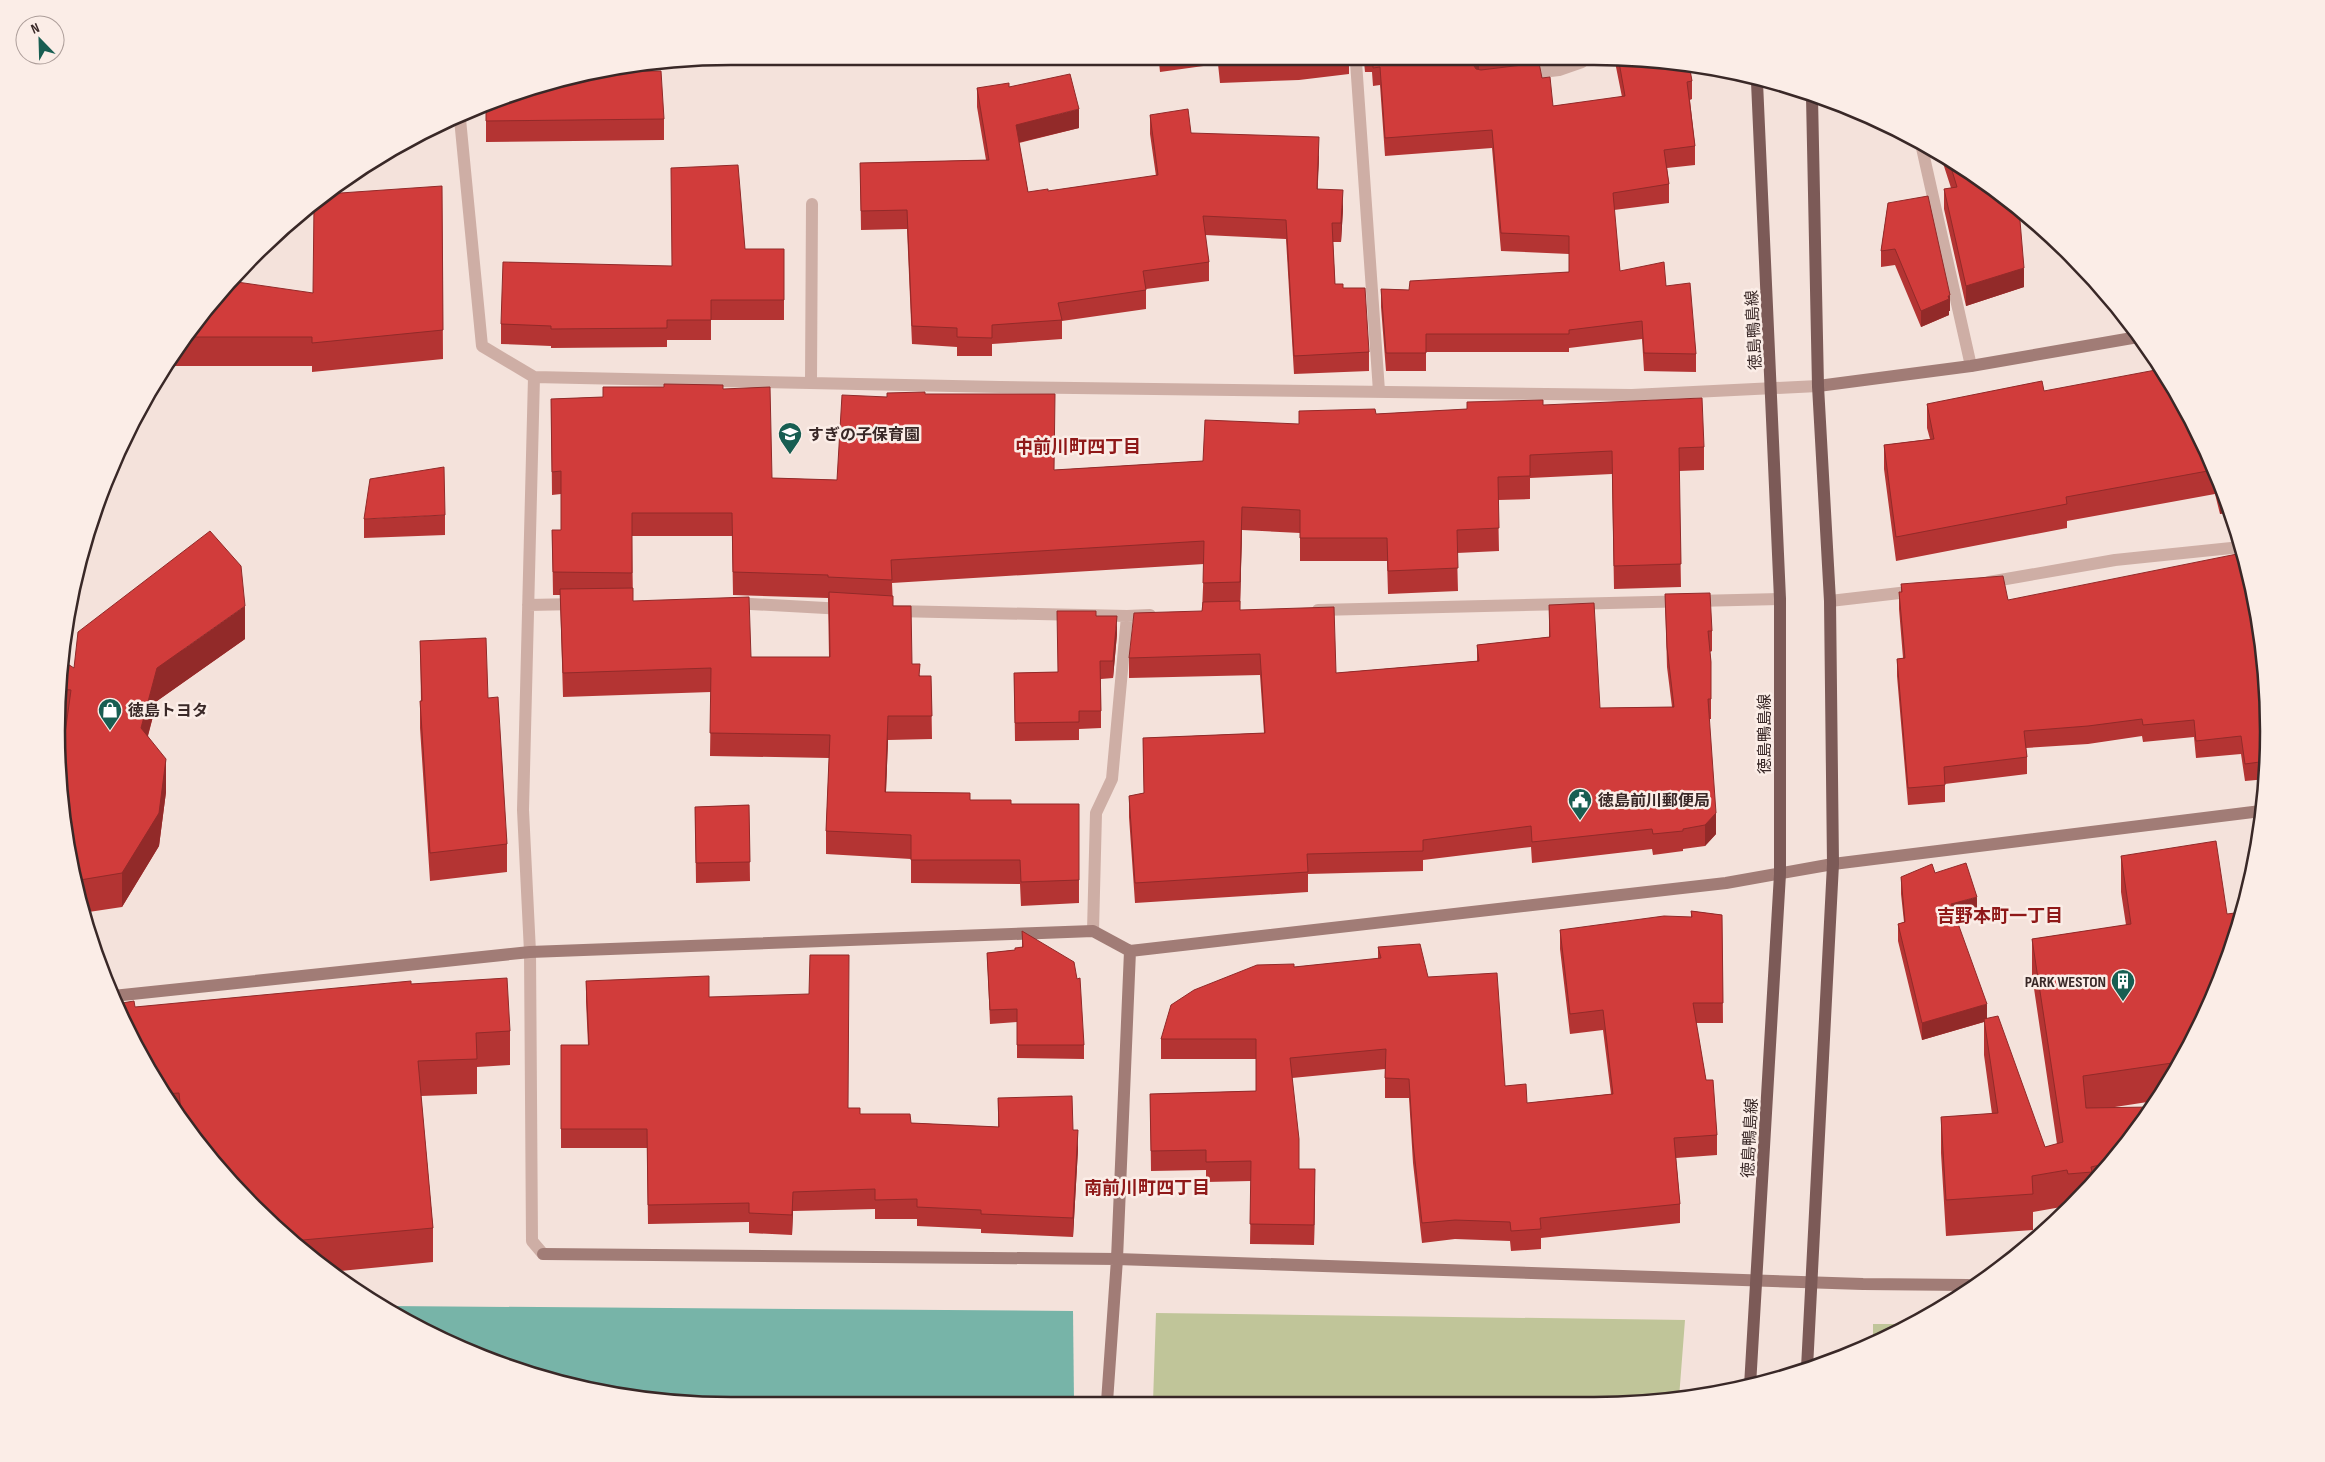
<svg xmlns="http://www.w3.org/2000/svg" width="2325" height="1462" font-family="'Sofia Sans Condensed','Noto Sans JP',sans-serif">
<rect width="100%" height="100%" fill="#f4e2db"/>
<path fill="#c0c599" d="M1156 1313 1685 1320 1679 1398 1638 1404 1153 1402Z
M1873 1324H1911L1893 1336 1873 1343Z"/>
<path fill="#77b4a8" d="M389 1306 1073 1311 1074 1402 643 1400 473 1354Z"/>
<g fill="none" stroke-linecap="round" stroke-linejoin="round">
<path stroke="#ceaea5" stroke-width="12" d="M1922 148 1971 366"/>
<path stroke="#ceaea5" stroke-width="12" d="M1356 62 1379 391
M1525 74 1559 70 1582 62
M460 119 482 346 534 377 523 810 530 952 532 1241 543 1254
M534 377 1000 387 1632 395 1818 386
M811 382 812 204
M1989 582 2115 560 2241 547
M1830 601 1917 591
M732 603 844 609
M528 605 577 604
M1318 610 1780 599
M894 611 1127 616
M1093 931 1096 813 1112 779 1127 616 1150 615"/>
<path stroke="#a17c76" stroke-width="12" d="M1818 386 1971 366 2138 337
M113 996 530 952 1093 931 1130 951 1726 883 1833 864 2261 811
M543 1254 1117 1259 1863 1284 1968 1285
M1107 1402 1117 1259 1130 951"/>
<path stroke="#7c5a57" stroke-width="12" d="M1807 1368 1833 864 1830 601 1818 386 1812 97
M1750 1386 1780 874V599L1757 82"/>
</g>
<path fill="#b43433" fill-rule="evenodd" d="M1159 62H1349V74L1299 80 1220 83 1218 64 1160 72Z
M1364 62H1537L1542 78 1553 106 1622 97 1615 62H1682L1690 64V70L1692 81V99L1690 100 1695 146V165L1667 168 1669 184V203L1614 210 1620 271 1666 286 1696 354V372L1644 371 1642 339 1569 348V352H1426V371H1386L1381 307V289L1409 290 1569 272V254L1501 251 1492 148 1385 156 1380 85 1373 86 1372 72H1365Z
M1009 87 1079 128 1019 143 1028 192 1048 191 1156 176 1150 134V115L1191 133 1319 156 1317 189 1343 209 1341 242H1333L1335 284 1343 288 1369 352V371L1294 374 1286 239 1205 235 1209 262V281L1146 289V309L1062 321V339L992 344V356H957V347L912 344 907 229 861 230 860 163 986 160 977 107V88Z
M486 106 664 119V140L486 142Z
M1942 160 2005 196 2024 287 1966 306 1944 209V189L1951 188Z
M442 186 443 359 312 372V366H165L196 320 313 293Z
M1888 203 1950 311H1949V315L1921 327 1895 265 1881 267V251Z
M745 249H784V320H711V340H667V347L551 348V346L501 344V324L672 266Z
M723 389 772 478 837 480 887 397 925 394 1054 470 1203 461 1299 424 1376 414 1543 405 1704 447V470L1679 471 1681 587 1614 589 1612 474 1530 478V499L1498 500 1499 551 1457 553 1458 591 1388 594 1387 561H1300V533L1242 530 1240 610 1336 673 1477 661V645L1549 637V605L1600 708 1672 707 1667 667 1665 594 1712 631V651L1710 652 1711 662V719H1709L1716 834 1705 846 1683 849V851L1653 855 1652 849 1532 863 1531 847 1423 860V871L1308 874V892L1135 903 1129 817V796L1144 793 1143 738 1264 733 1260 675 1129 678V658L1202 611 1204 564 892 583 893 606 912 664 920 676H931L932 739 888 740 886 792 1011 804H1079V903L1021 906 1020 884 911 883V859L826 854V831L829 758 710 756 711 692 563 697 560 595H553L552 530H561V494L552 495 551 399 603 397ZM632 536H732L733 595 828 598 829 657H751L633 601Z
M2044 391 2178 394 2232 511 2220 514 2215 494 2067 521V528L1896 561 1884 469V445L1930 439 1927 428V404Z
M445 515V535L364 538V519Z
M1901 584 2008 600 2263 643 2267 775V779L2245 781 2241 754 2196 758 2194 737 2143 742 2142 736 2088 744 2026 748 2027 757V774L1945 784V802L1908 805 1897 676V659L1903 658 1899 609V592H1901Z
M1096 616 1117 634 1113 678 1101 679V728L1079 729V740L1015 741 1014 673 1058 672Z
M245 639 157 701 148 736 166 792 159 846 122 907 82 913 79 906 62 819 66 722H59L58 687 74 668Z
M420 641 488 698 507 844V872L430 881 420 728V701H421Z
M749 805 750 881 696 883 695 807Z
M2121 856 2199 1030 2154 1101 2115 1107 2129 1142 2067 1208V1206L2033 1212V1230L1946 1236 1941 1153V1117L1992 1114 1984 1055V1022L1922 1040 1898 941V924L1904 922 1901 894V877L1935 873 1977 914 1956 920 1987 1019 2045 1147 2057 1144 2032 975V939L2126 925 2121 892Z
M1691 911 1722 915 1723 1023H1696L1706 1080 1717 1135V1155L1676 1158 1680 1204V1223L1541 1238V1249L1511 1251 1510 1241 1455 1239 1422 1243 1413 1163 1409 1098H1385V1069L1292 1078 1299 1169 1315 1189 1314 1245 1250 1244 1251 1181 1206 1182V1170L1151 1171 1150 1094 1256 1091V1059H1161V1039L1294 967 1378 959V947L1428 977 1505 1086 1527 1103 1611 1094 1603 1030 1570 1034 1560 949V930L1691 917Z
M1022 931 1084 1045V1059L1017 1058V1022L990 1024 987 953 1015 950 1022 947Z
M586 981 709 997 848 1108 860 1114 911 1123 998 1127V1098L1073 1130 1078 1149 1073 1237 981 1233V1229L917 1226V1219H875V1209L793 1211 792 1235 749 1233V1222L648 1224 647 1148H561V1045H588L586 1001Z
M411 984 510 1031V1065L477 1067V1094L421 1096 433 1228V1262L330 1272 320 1266 254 1208 170 1106 126 1029 135 1007Z"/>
<path fill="#922a29" d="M1472 62H1479V72L1473 76Z
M1079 109V128L1016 143V125Z
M1319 137V156L1317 207V189Z
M1343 190V209L1341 242V223Z
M2024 268V287L1966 306V286Z
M1950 295V311H1949V315L1921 327V311Z
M2220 490H2222L2232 511 2220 514Z
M1242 507V530L1240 605V582Z
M245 606V639L157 701 141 761V728L157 668Z
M1117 616V634L1113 678V661Z
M888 716V740L885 816V792Z
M166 759V792L159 846 122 907V873Z
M1716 813V834L1705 846V825Z
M1977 897V914L1951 921V904Z
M1987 1004V1021L1922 1040V1023Z
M1078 1130V1149L1073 1237V1218Z
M1315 1169V1189L1314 1245V1225Z
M793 1192V1211L792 1235V1215Z"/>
<path fill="#d13c3b" stroke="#922a29" d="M1220 62H1290L1220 65Z
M1373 62H1472V63L1476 69 1481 70 1539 63 1542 78 1550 77 1553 106 1625 96 1619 62H1682L1689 64 1692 81 1687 82 1695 146 1664 150 1669 184 1613 193 1620 271 1664 262 1666 286 1690 283 1696 354 1644 353 1642 321 1569 330V334H1426V353H1386L1381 289 1409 290 1410 281 1569 272V236L1501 233 1492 130 1385 138 1380 67 1373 68Z
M606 71H661L664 119 486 121V106L514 92Z
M1070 74 1079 109 1016 125 1028 192 1048 189V191L1158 175 1150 115 1188 109 1191 133 1319 137 1317 189 1343 190 1341 223H1332L1335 284H1343V288H1365L1369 352 1294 356 1286 220 1203 216 1209 262 1143 271 1146 290 1058 303 1062 320 992 325V338L957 337V328L912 326 907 210 861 211 860 163 989 160 977 88 1009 83V87Z
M1950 164 2005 196 2019 209 2024 268 1966 286 1944 189 1957 187Z
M738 165 745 249H784V300H711V320H667V328L551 329V326L501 324 503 262 672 266 671 168Z
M442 186 443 330 312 343V337H184L196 320 230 281 313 293 314 205 326 194Z
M1928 196 1950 295 1948 296 1949 299 1921 311 1895 249 1881 251 1888 203Z
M2161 369 2178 394 2213 470 2066 497 2067 504 1896 537 1884 445 1934 439 1927 404 2042 381 2044 391Z
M664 384 723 385V389L770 387 772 478 837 480 842 395 887 397V393L925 392V394H1055L1054 470 1203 461 1205 420 1299 424V411L1375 409 1376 414 1467 409V402L1543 400V405L1702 398 1704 447 1679 448 1681 564 1614 566 1612 451 1530 455V476L1498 477 1499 528 1457 530 1458 568 1388 571 1387 538H1300V510L1242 507 1240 582 1203 583 1204 541 891 560 892 580 828 577V575L733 572 732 513H632V573L553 572 552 530H561V471L552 472 551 399 603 397V387H664Z
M444 467 445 515 364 519 370 479Z
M210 531 241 566 245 606 157 668 141 728 166 759 159 813 122 873 74 881 62 819 60 770 71 690 58 689 63 661 74 668 78 632Z
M2242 553 2263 643 2267 761 2245 764 2241 736 2196 741 2194 720 2143 725 2142 719 2088 726 2024 731 2027 757 1944 767 1945 785 1908 788 1897 659 1905 658 1899 592H1902L1901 584 2003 576 2008 600Z
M633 588V601L749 597 751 657H830L829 592 893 596V606H911L912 664H920L919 676H931L932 716H888L885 792 970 793V800H1011V804H1079V880L1021 882 1020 860H911V835L826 831 830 735 710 733 711 668 563 673 560 589Z
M1710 593 1712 631H1708L1711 662V699H1708L1716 813 1705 825 1683 829V831L1653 834 1652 829 1532 842 1531 826 1423 840V851L1307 854 1308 872 1135 883 1129 796 1144 793 1143 738 1265 733 1260 654 1129 658 1134 613 1202 611 1203 602 1240 601V610L1334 607 1336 673 1479 661 1477 645 1550 637 1549 605 1594 603 1600 708 1674 707 1667 647 1665 594Z
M1057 611H1096V616H1117L1113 661H1100L1101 711H1079V722L1015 723 1014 673 1058 672Z
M486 638 488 698 498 697 507 844 430 853 420 701H422L420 641Z
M749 805 750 862 696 863 695 807Z
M2216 841 2227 914 2243 912 2199 1030 2179 1062 2083 1076 2086 1108 2151 1107 2129 1142 2104 1169V1164L2091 1167 2092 1172 2068 1174 2067 1170 2032 1176 2033 1194 1946 1200 1941 1117 1998 1113 1984 1019 1998 1016 2045 1147 2063 1142 2032 939 2131 924 2121 856Z
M1966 863 1977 897 1951 904 1987 1004 1922 1023 1898 924 1905 922 1901 877 1932 864 1935 873Z
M1691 911 1722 915 1723 1003H1693L1706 1080H1713L1717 1135 1674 1138 1680 1204 1540 1218 1541 1229 1511 1231 1510 1222 1455 1220 1422 1223 1413 1143 1409 1079 1385 1078 1386 1049 1290 1058 1299 1139V1169H1315L1314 1225 1250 1224 1251 1161 1206 1162V1150L1151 1151 1150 1094 1256 1091V1039H1161L1171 1005 1194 990 1257 965 1294 964V967L1381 958 1378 947 1420 944 1428 977 1497 973 1505 1086 1526 1084 1527 1103 1613 1094 1603 1010 1570 1014 1560 930 1664 916 1692 917Z
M1022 931 1074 962 1077 979 1080 978 1084 1045H1017V1009L990 1010 987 953 1015 950V948L1023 947Z
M810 955H849L848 1108H860V1114H910L911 1123 999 1127 998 1098 1072 1096 1073 1130H1078L1073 1218 981 1214V1210L917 1207V1199L875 1200V1189L793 1192 792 1215 749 1213V1203L648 1205 647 1129H561V1045H589L586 981 709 976V997L809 994Z
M507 978 510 1031 476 1033 477 1059 418 1061 433 1228 292 1241 254 1208 182 1120 179 1093 163 1094 126 1029 116 1004 134 1001 135 1007 411 981V984Z"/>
<defs>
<g id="school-pin" transform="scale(1.25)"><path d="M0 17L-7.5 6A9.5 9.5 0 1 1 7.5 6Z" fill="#185e52" stroke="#fbede7"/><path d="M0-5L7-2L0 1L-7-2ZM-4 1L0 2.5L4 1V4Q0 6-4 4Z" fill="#fff"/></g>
<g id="shop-pin" transform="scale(1.25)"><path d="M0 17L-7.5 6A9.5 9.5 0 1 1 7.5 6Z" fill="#185e52" stroke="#fbede7"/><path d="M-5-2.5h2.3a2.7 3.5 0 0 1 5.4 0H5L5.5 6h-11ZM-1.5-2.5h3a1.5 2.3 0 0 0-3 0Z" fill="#fff"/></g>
<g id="civic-pin" transform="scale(1.25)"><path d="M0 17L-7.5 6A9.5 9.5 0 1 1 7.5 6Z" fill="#185e52" stroke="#fbede7"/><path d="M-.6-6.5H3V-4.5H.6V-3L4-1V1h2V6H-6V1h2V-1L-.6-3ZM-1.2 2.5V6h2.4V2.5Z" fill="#fff"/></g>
<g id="building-pin" transform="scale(1.25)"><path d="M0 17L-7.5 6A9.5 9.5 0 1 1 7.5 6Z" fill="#185e52" stroke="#fbede7"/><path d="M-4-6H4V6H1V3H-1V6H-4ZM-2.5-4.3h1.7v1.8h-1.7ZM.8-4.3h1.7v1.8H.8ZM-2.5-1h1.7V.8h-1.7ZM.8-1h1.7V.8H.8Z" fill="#fff"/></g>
</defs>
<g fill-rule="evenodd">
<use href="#school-pin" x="790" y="434"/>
<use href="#shop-pin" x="110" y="710"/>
<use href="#civic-pin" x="1580" y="800"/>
<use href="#building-pin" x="2123" y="981"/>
</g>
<g text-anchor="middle" stroke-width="5" stroke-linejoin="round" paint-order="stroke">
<g font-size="16" fill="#392827" stroke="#fbede7">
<text transform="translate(1753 330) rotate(-93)" y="6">徳島鴨島線</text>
<text transform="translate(1764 734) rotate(-90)" y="6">徳島鴨島線</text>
<text transform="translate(1749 1138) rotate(-87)" y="6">徳島鴨島線</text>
</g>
<g font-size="16" font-weight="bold" fill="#392827" stroke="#fbede7" text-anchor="start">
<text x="808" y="440">すぎの子保育園</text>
<text x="128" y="716">徳島トヨタ</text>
<text x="1598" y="806">徳島前川郵便局</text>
<text x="2106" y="987" text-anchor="end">PARK WESTON</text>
</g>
<g font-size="18" font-weight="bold" fill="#8f1818" stroke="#fbede7">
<text x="1078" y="453">中前川町四丁目</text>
<text x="2000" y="922">吉野本町一丁目</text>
<text x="1147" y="1194">南前川町四丁目</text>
</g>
</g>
<path d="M0 0H2325V1462H0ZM731 65H1594A666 666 0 0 1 2260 731V731A666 666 0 0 1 1594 1397H731A666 666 0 0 1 65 731V731A666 666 0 0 1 731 65Z" fill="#fbede7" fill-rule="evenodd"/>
<path fill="none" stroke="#392827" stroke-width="2.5" d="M731 65H1594A666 666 0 0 1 2260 731V731A666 666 0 0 1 1594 1397H731A666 666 0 0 1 65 731V731A666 666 0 0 1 731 65Z"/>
<g transform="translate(40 40) rotate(337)"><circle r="24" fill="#fbede7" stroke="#ad9e9a"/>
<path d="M0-4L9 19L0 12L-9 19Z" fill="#185e52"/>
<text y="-8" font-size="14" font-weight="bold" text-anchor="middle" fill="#392827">N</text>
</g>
</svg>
